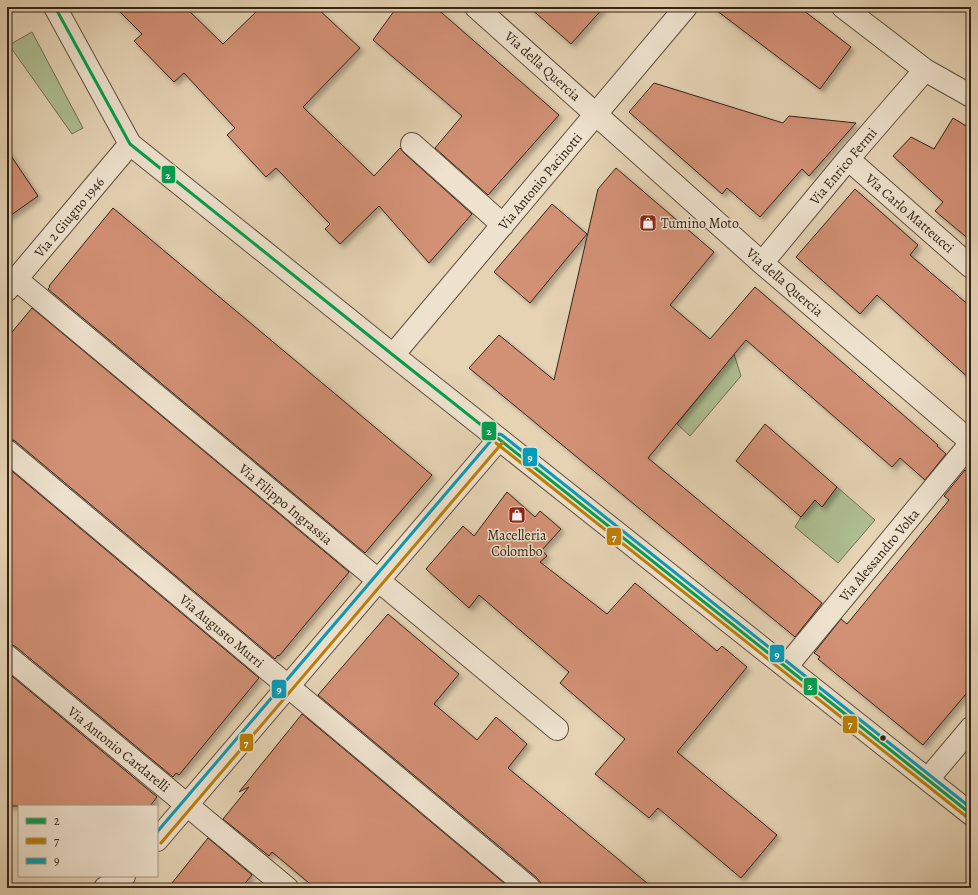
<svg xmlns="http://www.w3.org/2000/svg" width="978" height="895" font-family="Alegreya,serif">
<defs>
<filter id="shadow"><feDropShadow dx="3.5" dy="3.5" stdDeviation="2" flood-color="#0004"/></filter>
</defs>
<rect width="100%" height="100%" fill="#e5d3b4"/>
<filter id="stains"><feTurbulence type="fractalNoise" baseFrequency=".005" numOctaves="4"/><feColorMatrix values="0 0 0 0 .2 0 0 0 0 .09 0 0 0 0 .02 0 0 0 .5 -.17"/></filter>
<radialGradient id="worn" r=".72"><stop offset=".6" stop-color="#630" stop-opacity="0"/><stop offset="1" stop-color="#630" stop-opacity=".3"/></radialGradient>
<path fill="#aebe92" stroke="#717054" d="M32 32 83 128 72 134 9 45Z
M734 354 741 376 690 436 677 424Z
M837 487 875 520 838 563 795 527 801 517 815 500 822 507Z"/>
<path fill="#d29074" stroke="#342316" filter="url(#shadow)" d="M115 7H185L223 44 261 7H316L360 48 303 107 374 176 400 148 404 153 472 214 429 263 379 206 340 244 325 229 330 224 276 168 266 177 227 135 235 128 184 73 174 82 134 41 142 34Z
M397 7H435L559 115 488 195 435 148 462 116 373 40Z
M529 7H604L571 44Z
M712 7H799L851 47 820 89Z
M654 83 783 123 789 116 856 123 809 176 802 169 760 217 727 188 722 194 629 112Z
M953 118 971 129V241L935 211 943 202 893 156 911 137 934 149Z
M7 150 38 196 7 218Z
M616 168 714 252 670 305 710 339 755 287 938 445 937 446 946 454 925 480 900 458 892 467 746 340 648 458 822 603 795 637 469 368 499 335 554 380 598 189Z
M855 189 918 245 910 255 971 307V380L877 295 860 314 796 257Z
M552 204 587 234 530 303 494 272Z
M113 208 432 475 365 553 48 289 50 287 49 286Z
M32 308 349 572 279 656 278 655 275 659 15 441 10 439H7V338Z
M765 424 837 487 822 507 815 500 801 517 736 461Z
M7 467 259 678 179 775 176 773 173 777 15 646 9 644H7Z
M965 470 971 474V688L923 745 818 659 820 657 814 653 841 619 847 624 949 500 944 496Z
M507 492 535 517 540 511 561 529 542 550 547 556 540 562 607 614 635 583 717 651 722 646 747 667 677 752 777 835 741 878 658 808 649 818 595 774 625 739 560 683 569 672 479 595 469 608 426 569 463 526 474 536Z
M388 614 459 674 434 704 477 740 496 717 527 744 508 768 653 888H541V883L537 878 318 695Z
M7 672 157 797 150 806H7Z
M302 714 510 888H315L272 852 269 856 223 819 249 787 239 792Z
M208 838 252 875 241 888H168Z"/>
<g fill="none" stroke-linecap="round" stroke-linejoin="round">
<g stroke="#604f3e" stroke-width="24">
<path id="minor" d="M55 7 130 144 393 355 971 814
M476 7 762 263 971 442
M843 7 925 70 971 96
M412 144 503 225
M848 159 971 267
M762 263 848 159 925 70
M16 279 557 729
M7 290 130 144
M393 355 686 7
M7 451 529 888
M7 656 187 805 287 888
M786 667 971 443
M928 779 971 728
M157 840 499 439
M105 888 124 876"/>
</g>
<use href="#minor" stroke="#eee2ce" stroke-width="22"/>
<g stroke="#eee2ce" stroke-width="6">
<path id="bus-1" d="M55 7 130 144 393 355 971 814"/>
</g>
<g stroke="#eee2ce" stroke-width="6">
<path id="bus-2" d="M496 443 968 818
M161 843 503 442"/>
</g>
<g stroke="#eee2ce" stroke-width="6">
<path id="bus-3" d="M157 832 495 436 499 434 502 435 971 808"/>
</g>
<use href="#bus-1" stroke="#039f4e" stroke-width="3"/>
<use href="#bus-2" stroke="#bc7f07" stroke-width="3"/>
<use href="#bus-3" stroke="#059cbc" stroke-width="3"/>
</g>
<defs>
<g id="shop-square" transform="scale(0.9)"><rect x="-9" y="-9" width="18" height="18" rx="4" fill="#8f2418" stroke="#eee2ce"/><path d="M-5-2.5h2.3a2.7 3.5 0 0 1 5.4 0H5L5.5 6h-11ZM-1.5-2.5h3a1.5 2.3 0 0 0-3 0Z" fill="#fff"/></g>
</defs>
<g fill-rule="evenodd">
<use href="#shop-square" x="648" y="223"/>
<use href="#shop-square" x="517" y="515"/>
</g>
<circle fill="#342316" stroke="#eee2ce" stroke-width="1.5" cx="883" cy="738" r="3.5"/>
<g text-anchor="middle" stroke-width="3" stroke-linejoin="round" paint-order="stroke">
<g font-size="14" fill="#342316" stroke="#eee2ce">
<text transform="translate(543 66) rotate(42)" y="5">Via della Quercia</text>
<text transform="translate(843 166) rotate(-50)" y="5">Via Enrico Fermi</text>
<text transform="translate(540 181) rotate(-50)" y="5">Via Antonio Pacinotti</text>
<text transform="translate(910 213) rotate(41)" y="5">Via Carlo Matteucci</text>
<text transform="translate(69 217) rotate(-50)" y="5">Via 2 Giugno 1946</text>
<text transform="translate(785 282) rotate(41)" y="5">Via della Quercia</text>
<text transform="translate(286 504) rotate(40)" y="5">Via Filippo Ingrassia</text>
<text transform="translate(879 555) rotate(-50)" y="5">Via Alessandro Volta</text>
<text transform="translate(222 631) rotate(40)" y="5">Via Augusto Murri</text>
<text transform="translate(119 749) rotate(39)" y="5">Via Antonio Cardarelli</text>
</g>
<g font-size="14" fill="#342316" stroke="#eee2ce" text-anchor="start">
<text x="661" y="228">Tumino Moto</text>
<text x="517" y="540" text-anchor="middle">Macelleria<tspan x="517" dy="16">Colombo</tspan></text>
</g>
</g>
<g stroke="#eee2ce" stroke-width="1.5">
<rect x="161" y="165" width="15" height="19" rx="4" fill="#039f4e"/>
<rect x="481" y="421" width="16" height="20" rx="4" fill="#039f4e"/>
<rect x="522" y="447" width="16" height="20" rx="4" fill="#059cbc"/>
<rect x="606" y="527" width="16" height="19" rx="4" fill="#bc7f07"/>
<rect x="769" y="644" width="16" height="19" rx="4" fill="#059cbc"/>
<rect x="803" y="677" width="15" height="19" rx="4" fill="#039f4e"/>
<rect x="271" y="679" width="16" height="20" rx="4" fill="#059cbc"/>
<rect x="842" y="715" width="16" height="19" rx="4" fill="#bc7f07"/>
<rect x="239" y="733" width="15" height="19" rx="4" fill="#bc7f07"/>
</g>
<g font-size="11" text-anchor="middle" font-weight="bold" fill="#fff">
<text x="168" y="179">2</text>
<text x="489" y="435">2</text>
<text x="530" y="461">9</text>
<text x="614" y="541">7</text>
<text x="777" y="658">9</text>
<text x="810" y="690">2</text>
<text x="279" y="693">9</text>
<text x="850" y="728">7</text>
<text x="246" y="747">7</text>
</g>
<rect width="978" height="895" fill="none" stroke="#e5d3b4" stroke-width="24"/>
<rect x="8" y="8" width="962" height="879" fill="none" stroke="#342316" stroke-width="2"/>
<rect x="12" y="12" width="954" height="871" fill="none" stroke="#342316"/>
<rect x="18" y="805" width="140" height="72" fill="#eee2ce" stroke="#a49684"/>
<rect x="26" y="818" width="20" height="6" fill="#039f4e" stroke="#a49684"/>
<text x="54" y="825" font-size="12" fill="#342316">2</text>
<rect x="26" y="838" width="20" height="6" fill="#bc7f07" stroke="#a49684"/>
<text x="54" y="845" font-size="12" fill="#342316">7</text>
<rect x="26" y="858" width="20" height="6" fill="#059cbc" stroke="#a49684"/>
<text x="54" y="865" font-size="12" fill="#342316">9</text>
<rect width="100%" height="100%" filter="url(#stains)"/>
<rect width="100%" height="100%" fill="url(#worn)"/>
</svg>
